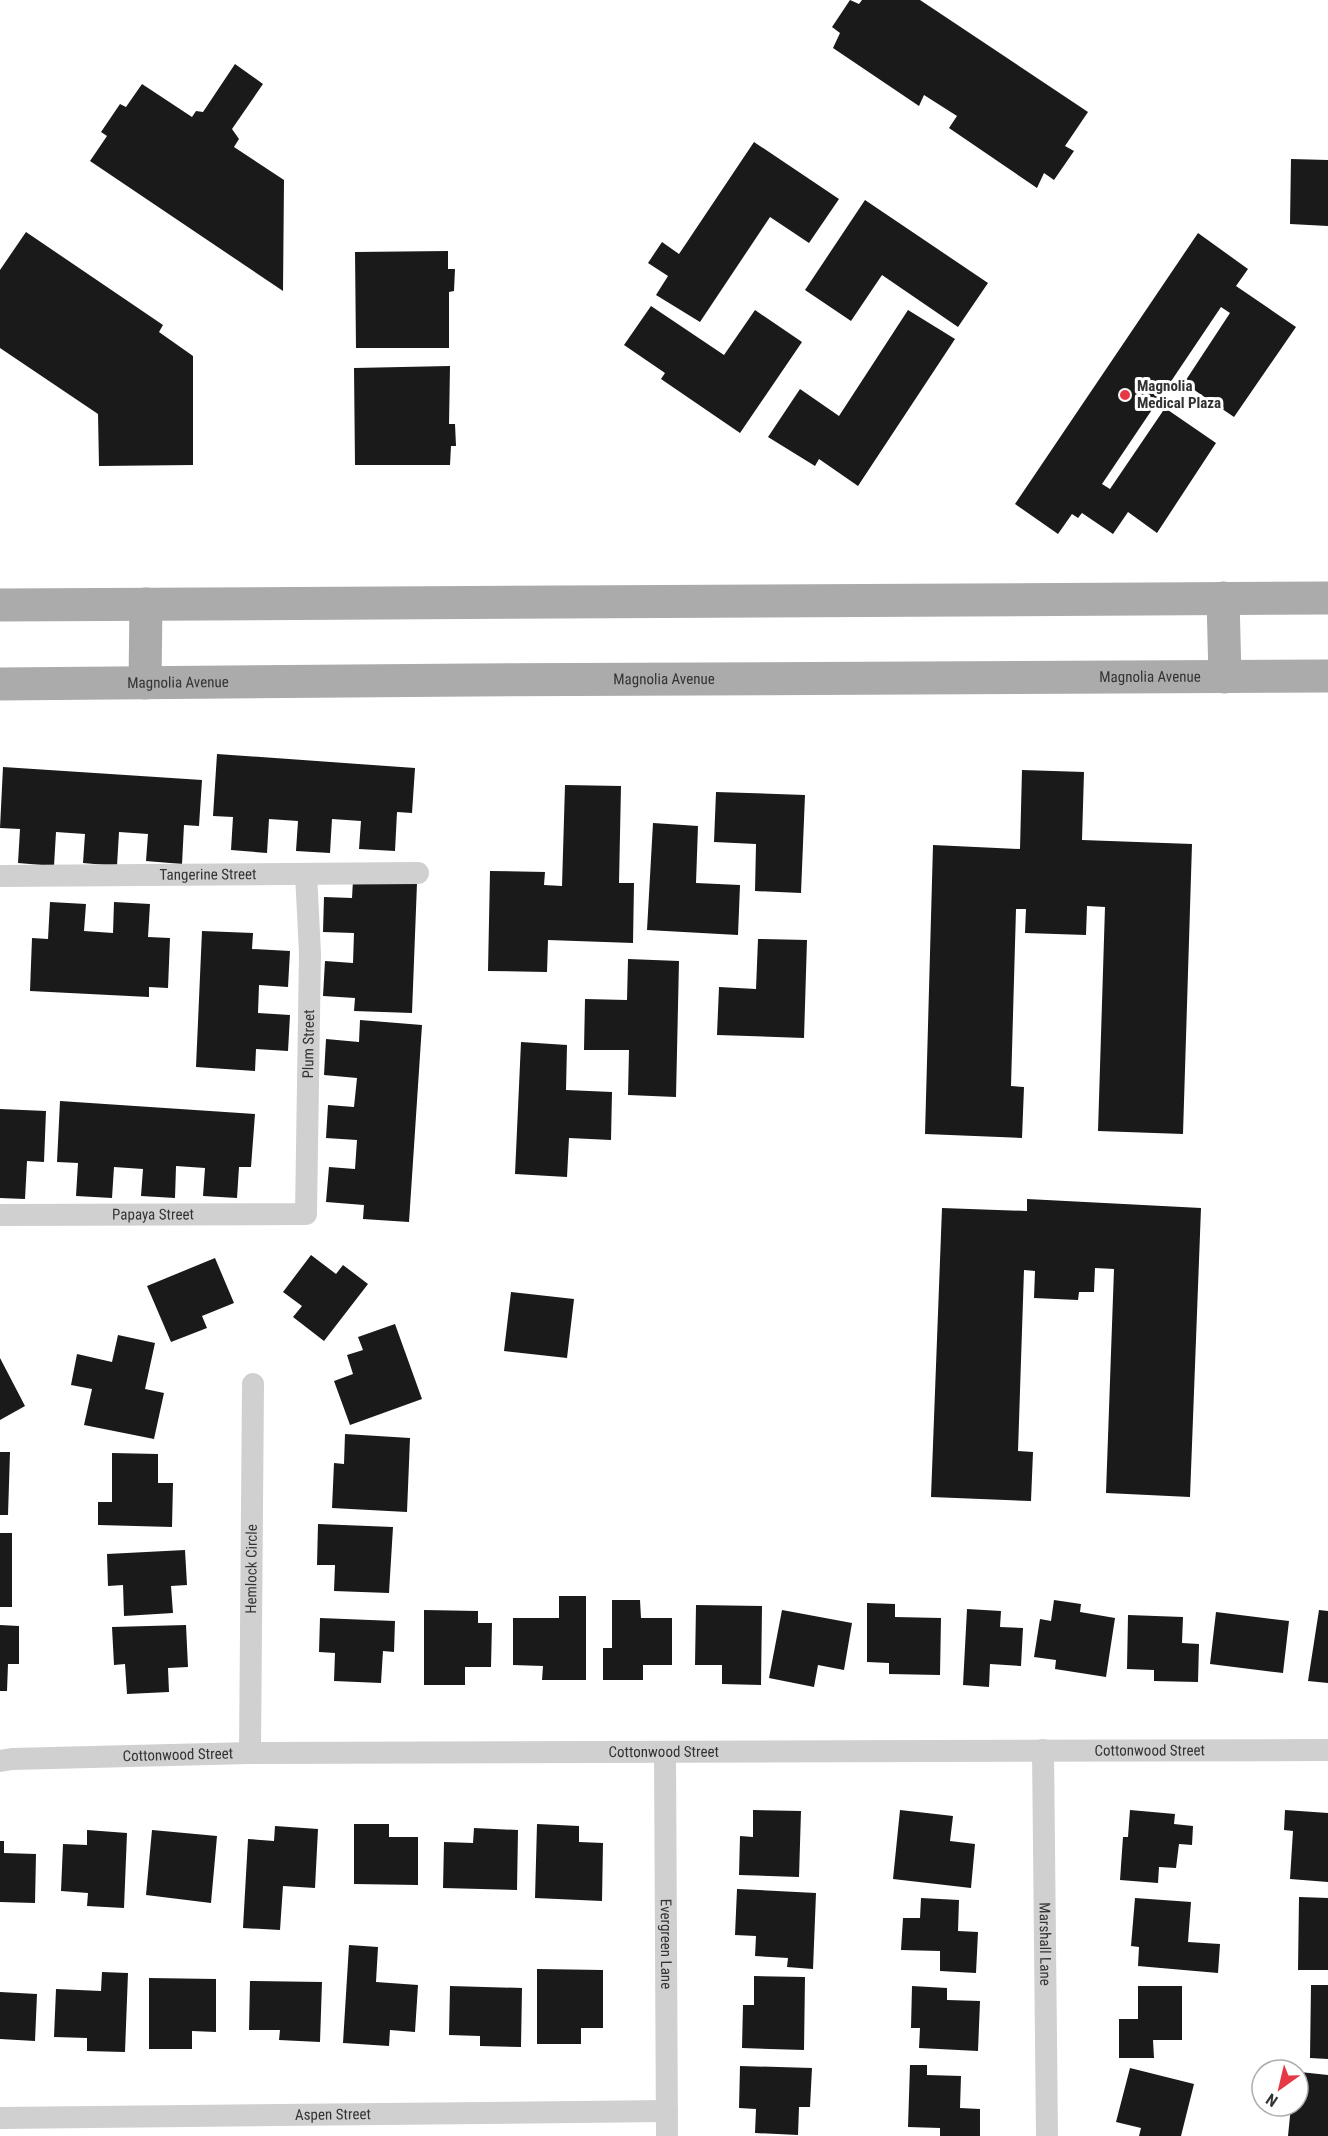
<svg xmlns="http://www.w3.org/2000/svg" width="1328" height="2136" font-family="'Roboto Condensed',sans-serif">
<rect width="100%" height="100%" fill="#fff"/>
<path fill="#1a1a1a" d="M850 0 859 4 862 0H920L1088 112 1065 146 1074 151 1054 180 1044 173 1037 188 949 128 957 116 924 95 919 106 833 48 840 33 832 27Z
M235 64 263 84 232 129 239 139 234 147 284 180 283 291 90 161 107 136 101 132 120 104 126 107 142 84 192 117 196 111 203 112Z
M754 142 839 199 809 243 770 217 700 322 656 295 668 276 648 263 662 242 679 254Z
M1291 159 1328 160V226L1290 224Z
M865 200 988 283 958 327 882 275 851 321 805 290Z
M26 232 163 325 159 332 193 356V465L99 466 98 414 0 348V270Z
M1198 233 1248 269 1236 286 1296 327 1234 417 1184 383 1230 313 1221 307 1102 484 1110 489 1165 408 1216 443 1157 533 1128 512 1113 534 1082 513 1078 518 1072 514 1058 534 1015 504Z
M448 251V269H455L454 291 449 292V348H356L355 252Z
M651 306 724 355 755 310 802 342 740 433 661 379 665 373 624 345Z
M908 310 955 339 858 486 819 459 815 466 768 437 800 389 839 416Z
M450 366 449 424H455L456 446H451L450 465H355L354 368Z
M217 754 415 768 412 813 397 812 395 851 359 849 361 821 332 819 330 853 296 851 298 821 269 819 267 853 231 850 233 817 213 816Z
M3 767 202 780 199 826 184 825 182 864 146 861 148 834 119 832 117 866 83 863 85 834 56 832 54 866 18 863 20 829 0 828Z
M1022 770 1084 772 1082 840 1192 844 1183 1134 1098 1131 1105 907 1087 906 1086 935 1025 933 1026 909H1016L1011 1086 1024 1087 1022 1138 925 1134 933 845 1020 849Z
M565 785 621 786 619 883H634L633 943 548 940 547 972 488 971 490 871 545 872 544 885 562 886Z
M716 792 805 795 801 893 755 891 756 844 714 842Z
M653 823 698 826 696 883 740 885 738 935 647 930Z
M353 880 417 883 412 1013 354 1011 355 998 323 996 325 961 353 963 354 933 323 932 324 897 352 898Z
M50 902 86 904 84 931 113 933 114 902 150 904 148 937 170 938 168 988 149 987V997L30 991 32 938 48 939Z
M202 931 253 933 252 949 290 951 288 987 259 985 258 1013 290 1015 288 1051 256 1049 255 1071 196 1067Z
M758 939 807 940 804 1038 717 1035 719 987 756 989Z
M628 959 679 961 676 1097 628 1095 629 1050H584L585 999 627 1000Z
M360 1020 422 1025 409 1222 363 1219 364 1205 326 1202 329 1167 355 1169 357 1140 326 1138 328 1105 354 1107 357 1078 324 1075 326 1039 359 1042Z
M521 1042 567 1045 566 1090 612 1092 611 1140 569 1138 567 1177 515 1174Z
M60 1101 255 1114 251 1167H239L237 1198 203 1196 205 1168 176 1166 175 1198 141 1196 143 1169 114 1167 112 1198 76 1196 78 1163 57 1162Z
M0 1109 46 1111 44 1162 27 1161 25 1199 0 1198Z
M1027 1199 1201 1208 1190 1497 1106 1493 1114 1269 1095 1268 1094 1292H1079L1078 1300 1034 1298 1035 1271 1024 1270 1018 1451 1033 1452 1031 1501 931 1497 942 1208 1027 1211Z
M311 1255 336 1274 343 1265 368 1284 324 1341 293 1317 302 1306 283 1292Z
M215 1258 234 1303 202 1316 207 1328 171 1342 147 1286Z
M511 1292 574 1299 567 1358 504 1351Z
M395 1324 422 1399 350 1425 334 1381 353 1374 347 1355 363 1350 358 1337Z
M118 1335 155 1343 145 1389 164 1393 154 1439 84 1425 92 1389 71 1385 77 1354 112 1362Z
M0 1358 25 1406 0 1420Z
M345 1434 410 1438 407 1512 332 1508 334 1463 344 1464Z
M0 1452H10L8 1515H0Z
M112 1453 158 1454V1483H173L172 1527 98 1525V1502H112Z
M318 1524 393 1527 389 1593 334 1591 335 1565H317Z
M0 1533H12V1607H0Z
M185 1550 187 1585 171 1586 173 1613 124 1616 123 1585 108 1586 107 1554Z
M559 1596H586V1680H542L543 1666 513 1665V1618H559Z
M612 1600H640L641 1618H672V1665H643V1680H603V1648H612Z
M1054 1600 1081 1604 1080 1612 1115 1618 1106 1677 1055 1669 1056 1660 1034 1657 1040 1619 1051 1621Z
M867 1603 895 1604V1617L941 1618 940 1675 889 1674V1663L867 1662Z
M696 1605 762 1606 761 1685 722 1684V1665H695Z
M967 1609 1001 1611 1000 1627 1023 1628 1021 1666 990 1664 989 1687 963 1685Z
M424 1610 478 1611V1623H492L491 1667H465V1685H424Z
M782 1610 852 1623 844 1670 818 1665 814 1687 769 1678Z
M1319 1610 1328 1611V1683L1308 1681Z
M1216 1612 1289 1621 1283 1673 1210 1664Z
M1128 1615 1183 1617 1182 1643 1199 1644 1198 1682 1154 1681V1670L1127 1669Z
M320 1618 395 1621 394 1652 383 1651 381 1683 334 1681 335 1653 319 1652Z
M0 1625 19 1626V1664H8L7 1691H0Z
M186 1625 188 1667 168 1668 169 1692 127 1694 125 1664 114 1665 112 1627Z
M753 1810 801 1811 799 1877 739 1875 740 1836 753 1837Z
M900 1810 953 1816 950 1841 975 1844 971 1888 893 1879Z
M1130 1810 1175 1814 1174 1824 1193 1826 1192 1845 1179 1844 1176 1868 1159 1867 1158 1883 1120 1880 1123 1837H1128Z
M1285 1810 1328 1813V1882L1290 1879 1293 1831 1284 1830Z
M354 1824H389V1837H418V1885L354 1884Z
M537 1824 579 1826V1842L603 1843 602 1901 535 1898Z
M275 1826 318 1829 315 1888 283 1886 280 1930 243 1928 248 1839 274 1841Z
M474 1828 518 1830 517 1890 443 1888 444 1842 473 1843Z
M87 1830 127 1833 124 1908 87 1906 88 1893 61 1891 63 1844 87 1845Z
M152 1830 217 1836 211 1903 146 1895Z
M0 1841H4V1853L36 1854 35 1903 0 1902Z
M737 1889 816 1893 813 1969 787 1967 788 1958 755 1956 756 1936 735 1935Z
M1299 1897 1328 1898V1970H1298Z
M921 1898 959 1900 958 1931 978 1932 976 1973 940 1971V1951L901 1950 903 1918H920Z
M1135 1898 1191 1902 1188 1942 1220 1944 1218 1973 1138 1966 1139 1947 1131 1946Z
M349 1945 378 1947 376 1982 418 1985 415 2032 390 2030 389 2046 343 2043Z
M537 1969 603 1970V2028H581V2044H537Z
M102 1972 128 1973 125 2052 87 2051V2038L54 2037 56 1989 101 1991Z
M754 1976 805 1977 804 2050 742 2048 743 2005H754Z
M149 1978 216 1979V2032L192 2031V2049H149Z
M250 1981 322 1982 320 2042 279 2040 280 2030H249Z
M1311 1985H1328V2059L1310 2058Z
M450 1986 522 1988 521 2047 480 2046V2036L449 2035Z
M912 1986 947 1988V2000L980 2001 978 2051 919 2048 920 2028H911Z
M1138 1986H1182V2040H1153L1154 2058H1119V2019H1138Z
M0 1992 37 1994 35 2041 0 2039Z
M910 2065H927V2075L961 2076 960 2108 980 2109V2136H940V2128L908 2127Z
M740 2066 812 2068 810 2107H799L798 2135 755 2133 756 2109 739 2108Z
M1130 2068 1194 2084 1181 2136H1139L1141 2128 1116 2122Z
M1300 2072 1328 2075V2136H1288L1291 2106H1298Z"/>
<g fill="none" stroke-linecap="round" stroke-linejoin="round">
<g stroke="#d0d0d0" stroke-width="22">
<path id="s1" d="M0 876 418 873"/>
<path id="s2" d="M0 1215 306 1214 310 953 306 874"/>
<path id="s3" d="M1043 1750 1047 2136"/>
<path id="s4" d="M665 1752 667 2136"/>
<path id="s5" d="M250 1753 253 1384"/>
<path id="s6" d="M0 1761 12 1759 250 1753 1328 1750"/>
<path id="s7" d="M0 2118 667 2111"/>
</g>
<g stroke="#ababab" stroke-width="33">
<path d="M1223 598 1225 677"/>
<path d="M0 605 1328 598"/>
<path d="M145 683 146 604"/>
<path id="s8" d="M0 684 473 680 1328 676"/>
</g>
</g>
<circle fill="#e63946" stroke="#fff" stroke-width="2" cx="1125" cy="395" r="6"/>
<g text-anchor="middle" stroke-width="6" stroke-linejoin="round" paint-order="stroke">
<g font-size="15" font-weight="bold" fill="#333" stroke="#fff" text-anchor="start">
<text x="1137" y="391">Magnolia<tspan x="1137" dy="17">Medical Plaza</tspan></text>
</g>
<g font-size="15" fill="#333" stroke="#fff">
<text dy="5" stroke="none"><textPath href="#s8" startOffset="1150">Magnolia Avenue</textPath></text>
<text dy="5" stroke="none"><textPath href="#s8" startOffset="664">Magnolia Avenue</textPath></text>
<text dy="5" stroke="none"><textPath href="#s8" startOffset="178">Magnolia Avenue</textPath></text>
<text dy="5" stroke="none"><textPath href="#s1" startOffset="208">Tangerine Street</textPath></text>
<text dy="5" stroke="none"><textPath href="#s2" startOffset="476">Plum Street</textPath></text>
<text dy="5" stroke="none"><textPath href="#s2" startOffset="153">Papaya Street</textPath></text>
<text dy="5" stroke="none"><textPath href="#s5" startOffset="184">Hemlock Circle</textPath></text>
<text dy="5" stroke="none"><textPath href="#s6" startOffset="1150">Cottonwood Street</textPath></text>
<text dy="5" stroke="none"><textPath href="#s6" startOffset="664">Cottonwood Street</textPath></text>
<text dy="5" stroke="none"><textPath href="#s6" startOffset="178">Cottonwood Street</textPath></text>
<text dy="5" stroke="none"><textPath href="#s3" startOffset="194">Marshall Lane</textPath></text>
<text dy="5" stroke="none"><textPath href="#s4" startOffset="192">Evergreen Lane</textPath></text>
<text dy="5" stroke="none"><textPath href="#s7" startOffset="333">Aspen Street</textPath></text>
</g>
</g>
<g transform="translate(1280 2088) rotate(214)"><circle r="28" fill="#ffffff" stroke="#adadad" stroke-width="1.5"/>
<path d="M0-4.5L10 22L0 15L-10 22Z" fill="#e63946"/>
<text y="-9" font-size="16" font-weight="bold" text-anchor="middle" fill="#333333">N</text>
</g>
</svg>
